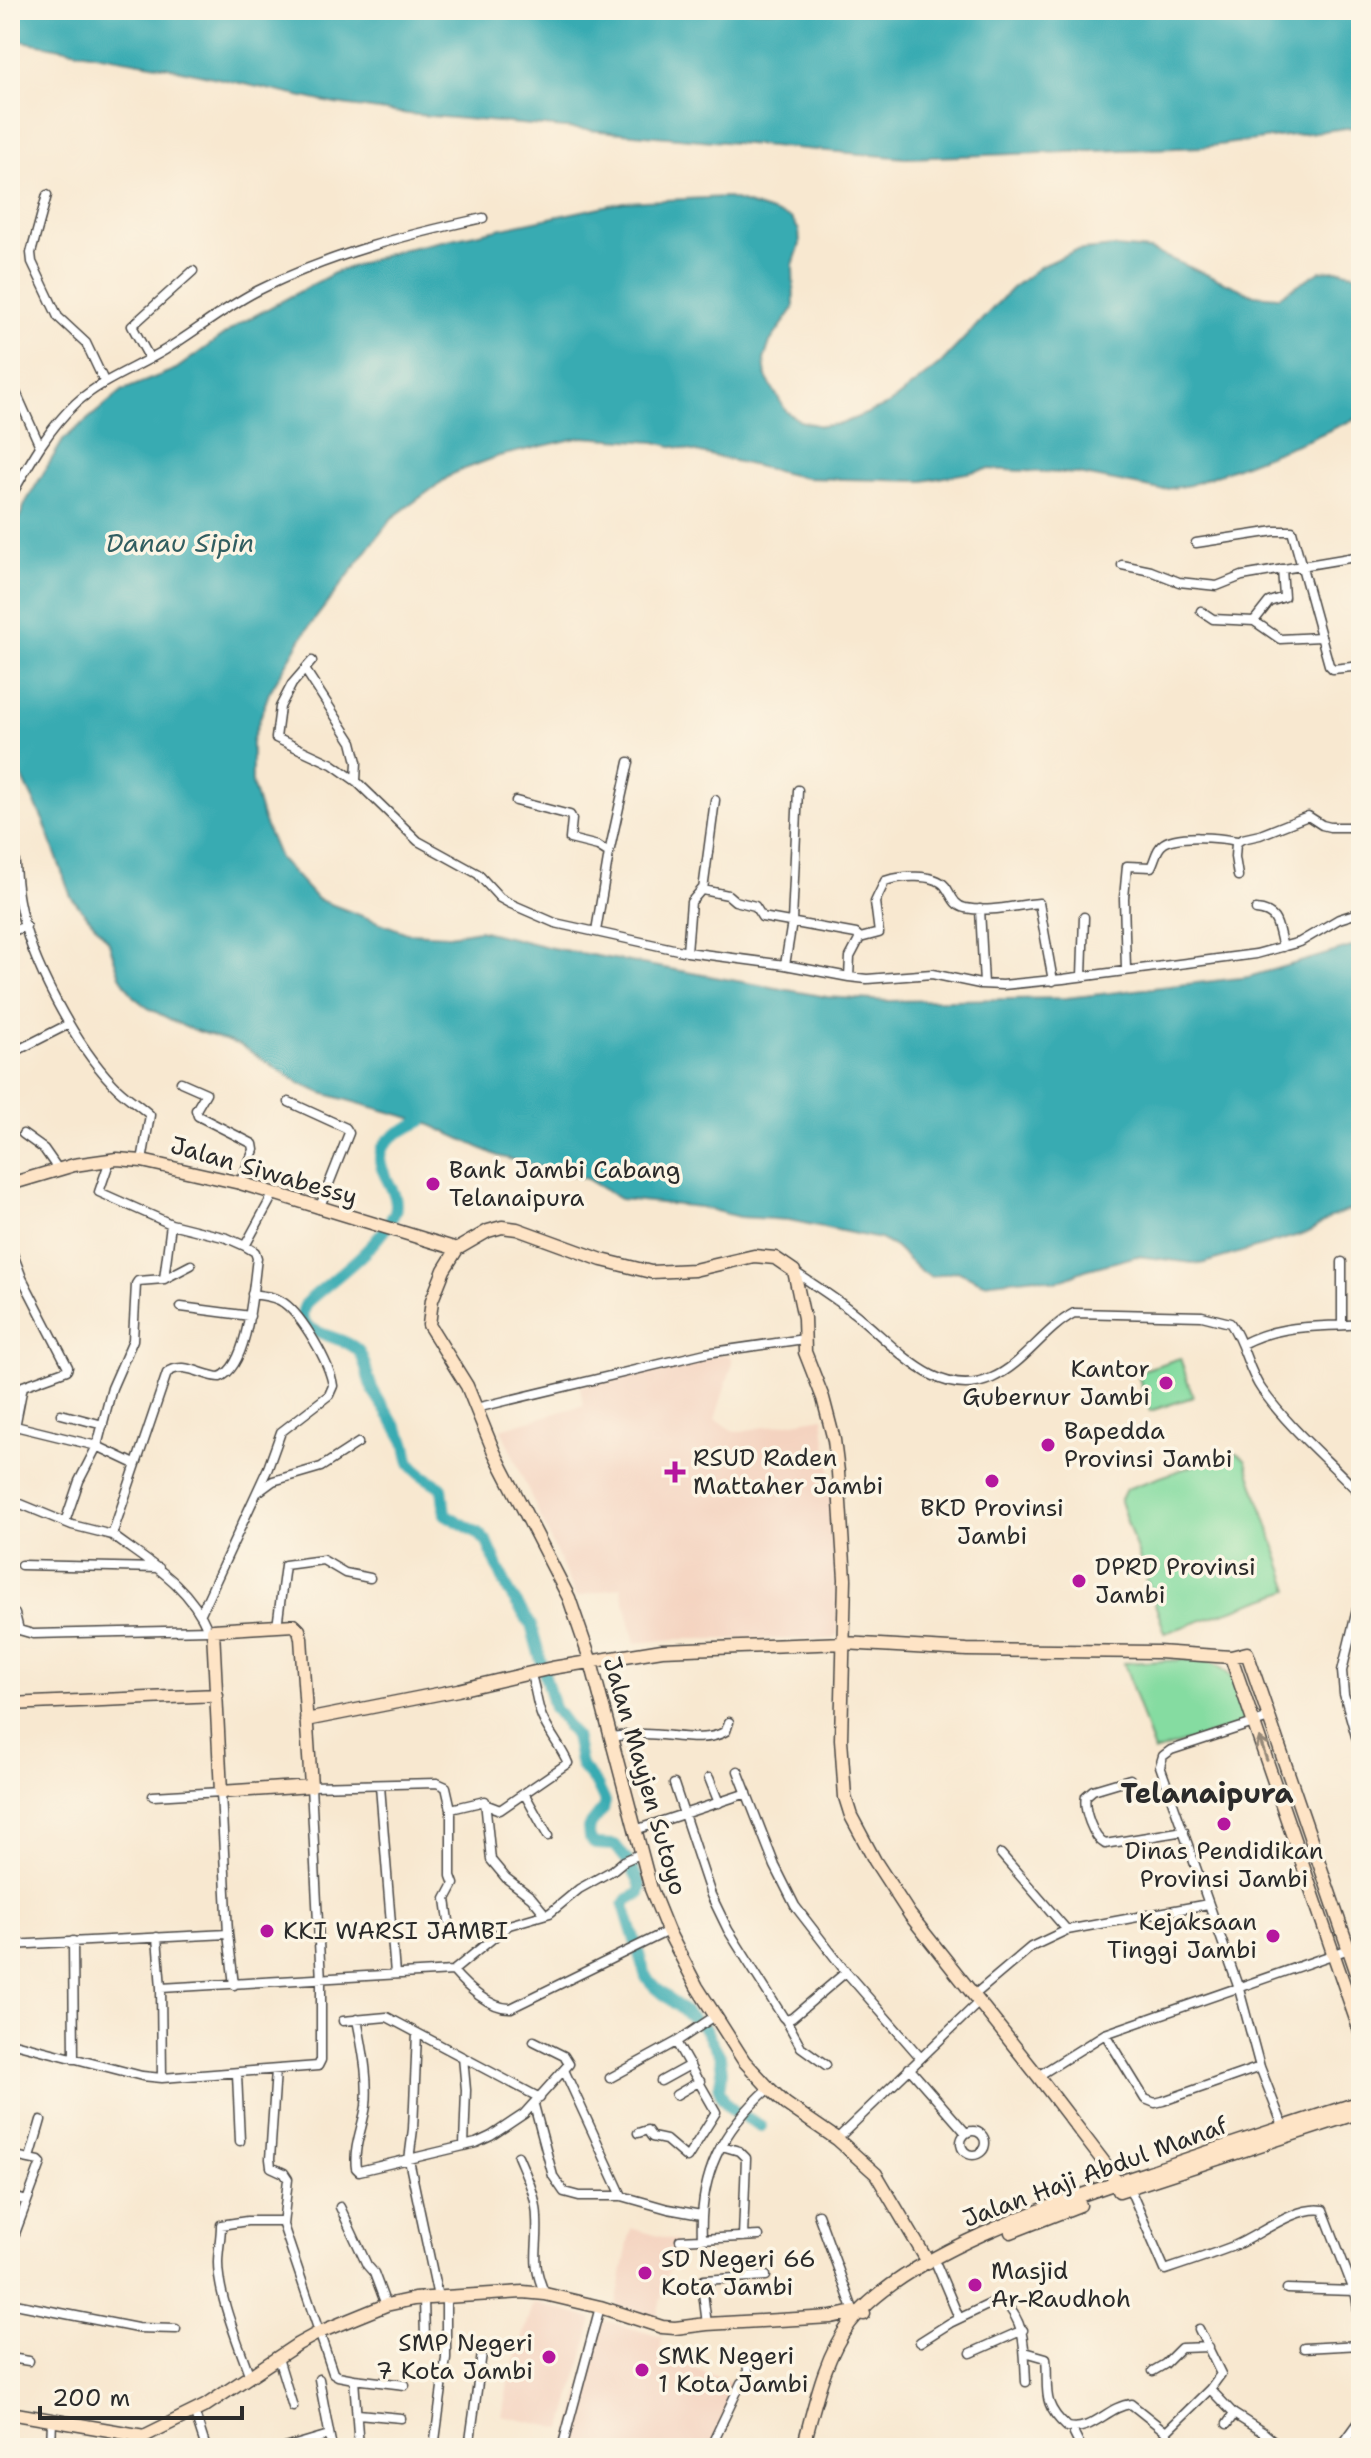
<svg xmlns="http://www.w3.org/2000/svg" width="1371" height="2458" font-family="'Shantell Sans',sans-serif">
<rect width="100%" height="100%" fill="#fcf5e5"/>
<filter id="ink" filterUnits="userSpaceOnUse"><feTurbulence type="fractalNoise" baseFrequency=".0125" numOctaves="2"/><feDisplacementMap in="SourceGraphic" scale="16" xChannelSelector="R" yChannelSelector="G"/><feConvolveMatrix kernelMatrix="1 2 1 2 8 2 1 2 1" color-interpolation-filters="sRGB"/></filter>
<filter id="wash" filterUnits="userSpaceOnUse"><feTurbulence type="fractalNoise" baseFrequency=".006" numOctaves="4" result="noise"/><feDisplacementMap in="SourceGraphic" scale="32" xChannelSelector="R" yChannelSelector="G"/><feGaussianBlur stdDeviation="1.8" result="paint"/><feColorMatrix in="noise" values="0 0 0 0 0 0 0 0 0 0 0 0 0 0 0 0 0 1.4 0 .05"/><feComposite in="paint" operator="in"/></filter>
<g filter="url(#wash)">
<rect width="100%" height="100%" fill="#f8e8d0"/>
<path fill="#f4d3c0" d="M726 1354 732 1358V1366L715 1419 735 1432 823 1417 835 1511 838 1635 833 1639H675L635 1643 621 1587 576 1597 501 1429 584 1405 580 1386 703 1356Z
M631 2228 676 2241 656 2318 616 2305Z
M534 2302 593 2319 563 2429 502 2416 508 2384Z
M599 2319 662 2337 660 2356 736 2384 712 2448H585L568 2441Z"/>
<path fill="#85dca1" stroke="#588466" stroke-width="2" d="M1180 1358 1193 1397 1150 1411 1137 1372Z
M1232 1452 1239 1454 1245 1459 1290 1590 1165 1633 1120 1501 1126 1489Z
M1201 1659C1237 1669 1238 1690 1248 1722L1154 1752 1124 1663Z"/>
<path fill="#39abb2" stroke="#326b6e" stroke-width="2" d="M10 10H1361V126L1203 147 906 158 408 114 335 104 163 66 10 39Z
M725 197 791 218 799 230 800 244 793 265 794 308 770 342 764 360 766 377 786 411 800 421 821 426 841 424 888 405 940 364 1011 289 1041 266 1074 251 1114 247 1150 250 1254 295 1278 297 1320 271 1341 270 1361 276V416L1310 439 1190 485 1161 490 1078 474 988 469 923 481 805 478 655 442 582 437 499 456 454 473 392 518 306 631 269 693 252 741V783L263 820 279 858 317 899 407 933 449 935 479 930 552 948 827 997 888 1001 1066 998 1248 977 1361 944V1206L1331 1217 1309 1232 1201 1264 1137 1256 1085 1270 1056 1282 1036 1277 983 1283 957 1271 932 1277 920 1271 895 1247 880 1239 789 1220 739 1217 700 1207 620 1199 587 1179 498 1156 422 1121 322 1093 301 1084 240 1045 185 1027 148 1008 134 997 120 976 108 940 71 897 44 822 17 766 10 730V540L26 502 64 439 123 390 176 369 239 324 336 272 400 250 624 202Z"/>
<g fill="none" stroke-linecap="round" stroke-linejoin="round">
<path stroke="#39abb2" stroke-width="12" d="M422 1121C410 1127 394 1133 385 1144 367 1168 405 1190 394 1214 377 1249 336 1276 307 1302 285 1337 348 1333 360 1353 366 1363 367 1377 372 1388 381 1407 396 1423 405 1442 408 1450 407 1459 412 1466 419 1475 432 1481 442 1488L445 1514 478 1533 487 1542 509 1592 531 1625 554 1708 575 1736 581 1766 597 1785 605 1802 603 1809 588 1828 589 1838 595 1844 615 1845 630 1864 641 1886 639 1894 628 1899 624 1905 646 1977 655 1987 705 2029 720 2056 722 2071 719 2089 723 2099 733 2110 761 2126"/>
</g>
</g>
<g filter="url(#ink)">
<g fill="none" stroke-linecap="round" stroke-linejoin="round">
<g stroke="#4a4744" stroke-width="11">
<path id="street" d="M47 195 31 253 32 262 58 317 86 343 104 381
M150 359 132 326 193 271
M10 379 40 446
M10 498C29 464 47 430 76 403 103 379 134 369 165 350 196 331 224 308 257 291 328 255 405 235 483 218
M1196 543 1275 531H1292L1329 665 1333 669 1361 666
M1122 565 1151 571 1179 582 1217 586 1242 576 1361 556
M1201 611 1213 619 1254 621 1280 639 1321 637
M1254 621 1269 602 1284 597 1282 569
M312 661 292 684 280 707 276 738 332 764 356 781 418 841 478 874 500 898 509 903 555 923 687 952 785 965 849 977 867 979 932 974 980 984 1003 985 1063 979 1256 954 1300 942 1339 919 1361 912
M306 671 352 742 357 762 356 781
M715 800 703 890 728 895 735 901 755 906 762 917 856 934 860 938 850 957 849 977
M516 801 570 815 572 819 570 839 598 846 609 853
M10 823 13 827C15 854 14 880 20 906 30 961 75 1044 113 1084 124 1096 138 1104 150 1115L142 1161
M1358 827 1361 843
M1238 876 1235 857 1236 843 1242 839 1260 835 1308 816 1322 825 1330 827H1361
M980 909 984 984
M1256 910C1280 912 1277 928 1283 947
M596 931 609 853 629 762
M10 932 26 926
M860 938 879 933 875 902 885 881C899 876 934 873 945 886 952 895 953 905 965 908 992 913 1015 905 1039 903L1053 981
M687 952 691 902 703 888
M785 965 792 922 798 790
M1126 970 1124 898 1127 866 1151 867C1155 860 1156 850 1162 845 1175 833 1222 838 1237 841
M1082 976 1084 917
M10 1054 69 1024
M181 1082 206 1093 196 1110 198 1116 253 1144 254 1150 240 1183
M289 1102 346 1128 349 1133 319 1209
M23 1134 44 1149 58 1169
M110 1160 99 1192 171 1224 227 1238 245 1246
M10 1246 22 1278 68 1367 67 1370 23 1386 15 1427
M795 1272C817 1287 840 1301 860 1318 897 1348 939 1402 992 1378 1024 1364 1043 1330 1074 1313L1202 1316 1230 1323C1245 1343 1247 1370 1262 1390 1291 1430 1327 1459 1361 1495
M164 1279 171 1224
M181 1307 250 1316
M1342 1325V1262
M1242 1344C1283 1323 1317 1328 1361 1324
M476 1408 706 1353 804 1339
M61 1414 103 1425
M11 1425 97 1446 135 1464
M1357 1490 1361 1478
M258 1492 273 1481 321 1467 358 1443
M11 1500 72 1525 112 1535
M65 1522 79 1481 97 1446 112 1388 133 1340 136 1284 138 1281 164 1279 191 1265
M21 1565 159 1568
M1361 1593 1342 1671 1344 1694 1361 1754
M201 1613 268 1468 281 1432 329 1395 333 1386C330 1363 302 1316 284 1303 275 1296 263 1296 252 1294
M15 1614 19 1630 33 1634 209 1630
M277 1627 285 1565 323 1560 345 1573 370 1578
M208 1630C189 1584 149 1563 112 1535L167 1373C183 1360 202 1376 220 1377 249 1366 253 1286 257 1258L255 1252 245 1246 274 1193
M1269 1718 1171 1750 1163 1756 1160 1766 1239 1989 1260 2067 1283 2126
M610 1737C620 1736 631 1734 642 1734 667 1733 704 1745 726 1731L729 1722
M738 1771 775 1866 795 1906 846 1972 920 2057
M709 1778 719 1803
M1130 1779 1093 1790 1086 1796C1083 1809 1093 1838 1105 1844L1184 1831
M674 1784 711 1895 728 1930 783 2017 786 2020 792 2018 846 1972
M380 1786 395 1974
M524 1793 548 1836
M487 1805 500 1810 568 1763C561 1747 549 1733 542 1717 536 1703 536 1687 530 1673
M451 1809 485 1801 491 1860 506 1878 531 1897 545 1914
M635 1830 747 1793
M1001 1854 1067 1930
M228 1934 234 1985
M157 1937 161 1988 162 2078
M73 1941 74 2059
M10 1945 228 1934 221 1792 153 1796
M453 1971C466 1986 490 2009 511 2008L668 1931
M161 1988 453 1971 509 1925 550 1913 579 1889 613 1870 624 1861 640 1854
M973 1996 1031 1947 1067 1930 1208 1904
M357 2019C362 2047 369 2077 366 2106 363 2126 353 2148 356 2168L359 2171 476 2143 491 2136 524 2114 569 2064 564 2056 534 2041
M786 2020 801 2047 826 2065
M343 2021 387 2017 540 2098
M417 2033 413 2129 409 2160 438 2297
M1105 2034 1145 2099 1155 2103 1163 2101 1260 2067
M10 2042 142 2076 162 2078 318 2066 321 2060V1981L311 1786 437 1783 446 1787 451 1809V1876L454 1884 446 1899 450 1928
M463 2057 466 2090 464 2146
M909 2068 966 2133
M276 2070 270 2159 271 2167 284 2173 288 2179 283 2225 333 2373 338 2376 354 2379 359 2448
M564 2070 622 2196
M237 2074 240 2141
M1038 2076 1105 2034 1349 1949
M610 2078 676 2042 715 2016
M661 2081 690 2065
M676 2095 700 2081
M534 2105 553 2176 564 2192 579 2196H622L668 2209 701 2215
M961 2143a12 12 0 1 1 24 0a12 12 0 1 1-24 0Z
M638 2133 647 2130 652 2137 666 2140 687 2158 716 2112 676 2042
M837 2139 979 2002
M722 2146 739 2151 746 2158 743 2237
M10 2155 39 2161 41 2163 10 2247
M518 2156C526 2175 537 2197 537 2218 539 2251 530 2261 545 2294
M30 2158 41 2120
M1129 2187 1165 2270C1189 2262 1213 2254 1236 2245 1261 2234 1295 2206 1323 2210L1356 2296 1361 2328
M10 2196 27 2201
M340 2207 367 2265 374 2273 386 2305
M818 2214 854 2312
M702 2239C699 2175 721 2131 769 2088
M680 2240 759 2236
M937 2266 959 2318
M1287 2289 1355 2291
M424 2298 425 2339
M10 2303 137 2328 176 2329
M707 2324 702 2285 704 2280 766 2276
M1199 2329 1221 2374 1210 2389
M920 2342 950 2323 998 2300 1003 2301C1027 2323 1024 2351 1026 2382
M1304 2348 1361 2345
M1025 2352 1046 2358C1049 2389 1040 2403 1067 2427 1092 2433 1108 2406 1131 2404L1166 2432 1169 2439 1165 2448
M971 2353 1023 2330
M10 2358 29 2361
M278 2358 293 2407
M1153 2371 1165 2364 1181 2348 1209 2347
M250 2377C239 2345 218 2296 218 2263 218 2250 221 2238 221 2225L247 2221H282
M319 2379 332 2448
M354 2379 405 2385
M194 2411 206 2448
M358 2414 401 2418
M1227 2424 1234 2414
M1074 2428V2434L1081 2448
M1166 2432 1210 2389 1234 2414 1264 2433 1282 2448
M51 2448 52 2420
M285 2448 329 2435
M434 2448 446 2358V2297
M469 2448 483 2346
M562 2448 600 2307
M710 2448 741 2383 749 2378 747 2363
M1340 2448 1361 2419"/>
</g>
<g stroke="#4a4744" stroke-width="15">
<path id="secondary" d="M10 1184 74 1165 117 1159 142 1161 240 1183 457 1249
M294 1625 299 1630 301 1638 311 1786 221 1792 213 1630Z
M1231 1657 1361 2034
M10 1704 217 1695
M306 1720 458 1690 552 1668 662 1650 844 1643 967 1650 1158 1652 1231 1657 1247 1653 1361 1985
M1119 2191 1361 2112
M1011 2232 1080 2205
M928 2262 876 2174 837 2139 786 2104 769 2088 744 2061 697 1987 668 1931 651 1889 591 1662 569 1598 494 1452 467 1386 429 1325 432 1300 444 1270 457 1249 488 1231 502 1227 517 1229 602 1260 651 1272 694 1270 754 1256 775 1258 794 1271 804 1318 805 1352 823 1398 834 1440 838 1472 845 1579 841 1739 845 1797 851 1816 875 1861 910 1915 1038 2076 1103 2161 1117 2183
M10 2413 144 2436 205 2406 298 2344 320 2332 386 2305 414 2299 523 2292 545 2294 600 2307 662 2327 675 2328 707 2324 831 2317 854 2312 864 2314
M803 2448C814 2408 824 2357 850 2323 908 2249 1075 2197 1164 2167 1229 2145 1295 2123 1361 2102"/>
</g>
<use href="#street" stroke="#fff" stroke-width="8"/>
<use href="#secondary" stroke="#fee4c6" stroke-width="12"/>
</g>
<defs><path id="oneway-shaft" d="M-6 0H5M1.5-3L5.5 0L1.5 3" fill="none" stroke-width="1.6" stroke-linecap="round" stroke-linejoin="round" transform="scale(2)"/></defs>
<use stroke="#948878" href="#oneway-shaft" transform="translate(1263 1749) rotate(-109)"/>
</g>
<g fill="#b5179e" stroke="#fcf5e5" stroke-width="3">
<circle cx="433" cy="1184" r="8"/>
<circle cx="1166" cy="1383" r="8"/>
<circle cx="1048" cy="1445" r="8"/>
<path d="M671 1460h8v8h8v8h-8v8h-8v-8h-8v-8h8z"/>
<circle cx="992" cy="1481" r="8"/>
<circle cx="1079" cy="1581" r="8"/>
<circle cx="1224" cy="1824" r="8"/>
<circle cx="267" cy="1931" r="8"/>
<circle cx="1273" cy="1936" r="8"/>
<circle cx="645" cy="2273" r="8"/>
<circle cx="975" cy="2285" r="8"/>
<circle cx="549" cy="2357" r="8"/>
<circle cx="642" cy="2370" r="8"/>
</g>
<g text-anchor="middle" stroke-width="7" stroke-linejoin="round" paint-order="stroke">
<g font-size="24" fill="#2b2b2b" stroke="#fcf5e5" text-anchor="start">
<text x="449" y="1178">Bank Jambi Cabang<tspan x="449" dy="28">Telanaipura</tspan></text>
<text x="1150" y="1377" text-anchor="end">Kantor<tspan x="1150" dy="28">Gubernur Jambi</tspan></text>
<text x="1064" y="1439">Bapedda<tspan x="1064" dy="28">Provinsi Jambi</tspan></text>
<text x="693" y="1466">RSUD Raden<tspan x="693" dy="28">Mattaher Jambi</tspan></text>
<text x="992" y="1516" text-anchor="middle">BKD Provinsi<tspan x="992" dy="28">Jambi</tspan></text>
<text x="1095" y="1575">DPRD Provinsi<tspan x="1095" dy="28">Jambi</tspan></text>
<text x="1224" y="1859" text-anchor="middle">Dinas Pendidikan<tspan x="1224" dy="28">Provinsi Jambi</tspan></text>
<text x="1257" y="1930" text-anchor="end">Kejaksaan<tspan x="1257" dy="28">Tinggi Jambi</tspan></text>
<text x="283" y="1939">KKI WARSI JAMBI</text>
<text x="661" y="2267">SD Negeri 66<tspan x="661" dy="28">Kota Jambi</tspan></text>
<text x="991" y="2279">Masjid<tspan x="991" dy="28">Ar-Raudhoh</tspan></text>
<text x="533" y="2351" text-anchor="end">SMP Negeri<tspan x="533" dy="28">7 Kota Jambi</tspan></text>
<text x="658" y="2364">SMK Negeri<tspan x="658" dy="28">1 Kota Jambi</tspan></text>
</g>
<g font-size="24" fill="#2b2b2b" stroke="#fcf5e5">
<text transform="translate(264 1171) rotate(16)" y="8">Jalan Siwabessy</text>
<text transform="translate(645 1776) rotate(74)" y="8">Jalan Mayjen Sutoyo</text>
<text transform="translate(1095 2172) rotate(-20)" y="8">Jalan Haji Abdul Manaf</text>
</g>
<g font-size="26" font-style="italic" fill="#315e61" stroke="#fcf5e5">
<text x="180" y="552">Danau Sipin</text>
</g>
<g font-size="28" font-weight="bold" fill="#2b2b2b" stroke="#fcf5e5">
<text x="1207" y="1803">Telanaipura</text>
</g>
</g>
<rect width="1371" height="2458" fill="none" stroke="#fcf5e5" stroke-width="40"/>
<path d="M40 2406v12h202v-12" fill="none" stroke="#2b2b2b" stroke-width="4"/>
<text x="52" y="2406" font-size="24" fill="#2b2b2b" stroke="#fcf5e5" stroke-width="6" paint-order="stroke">200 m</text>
</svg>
